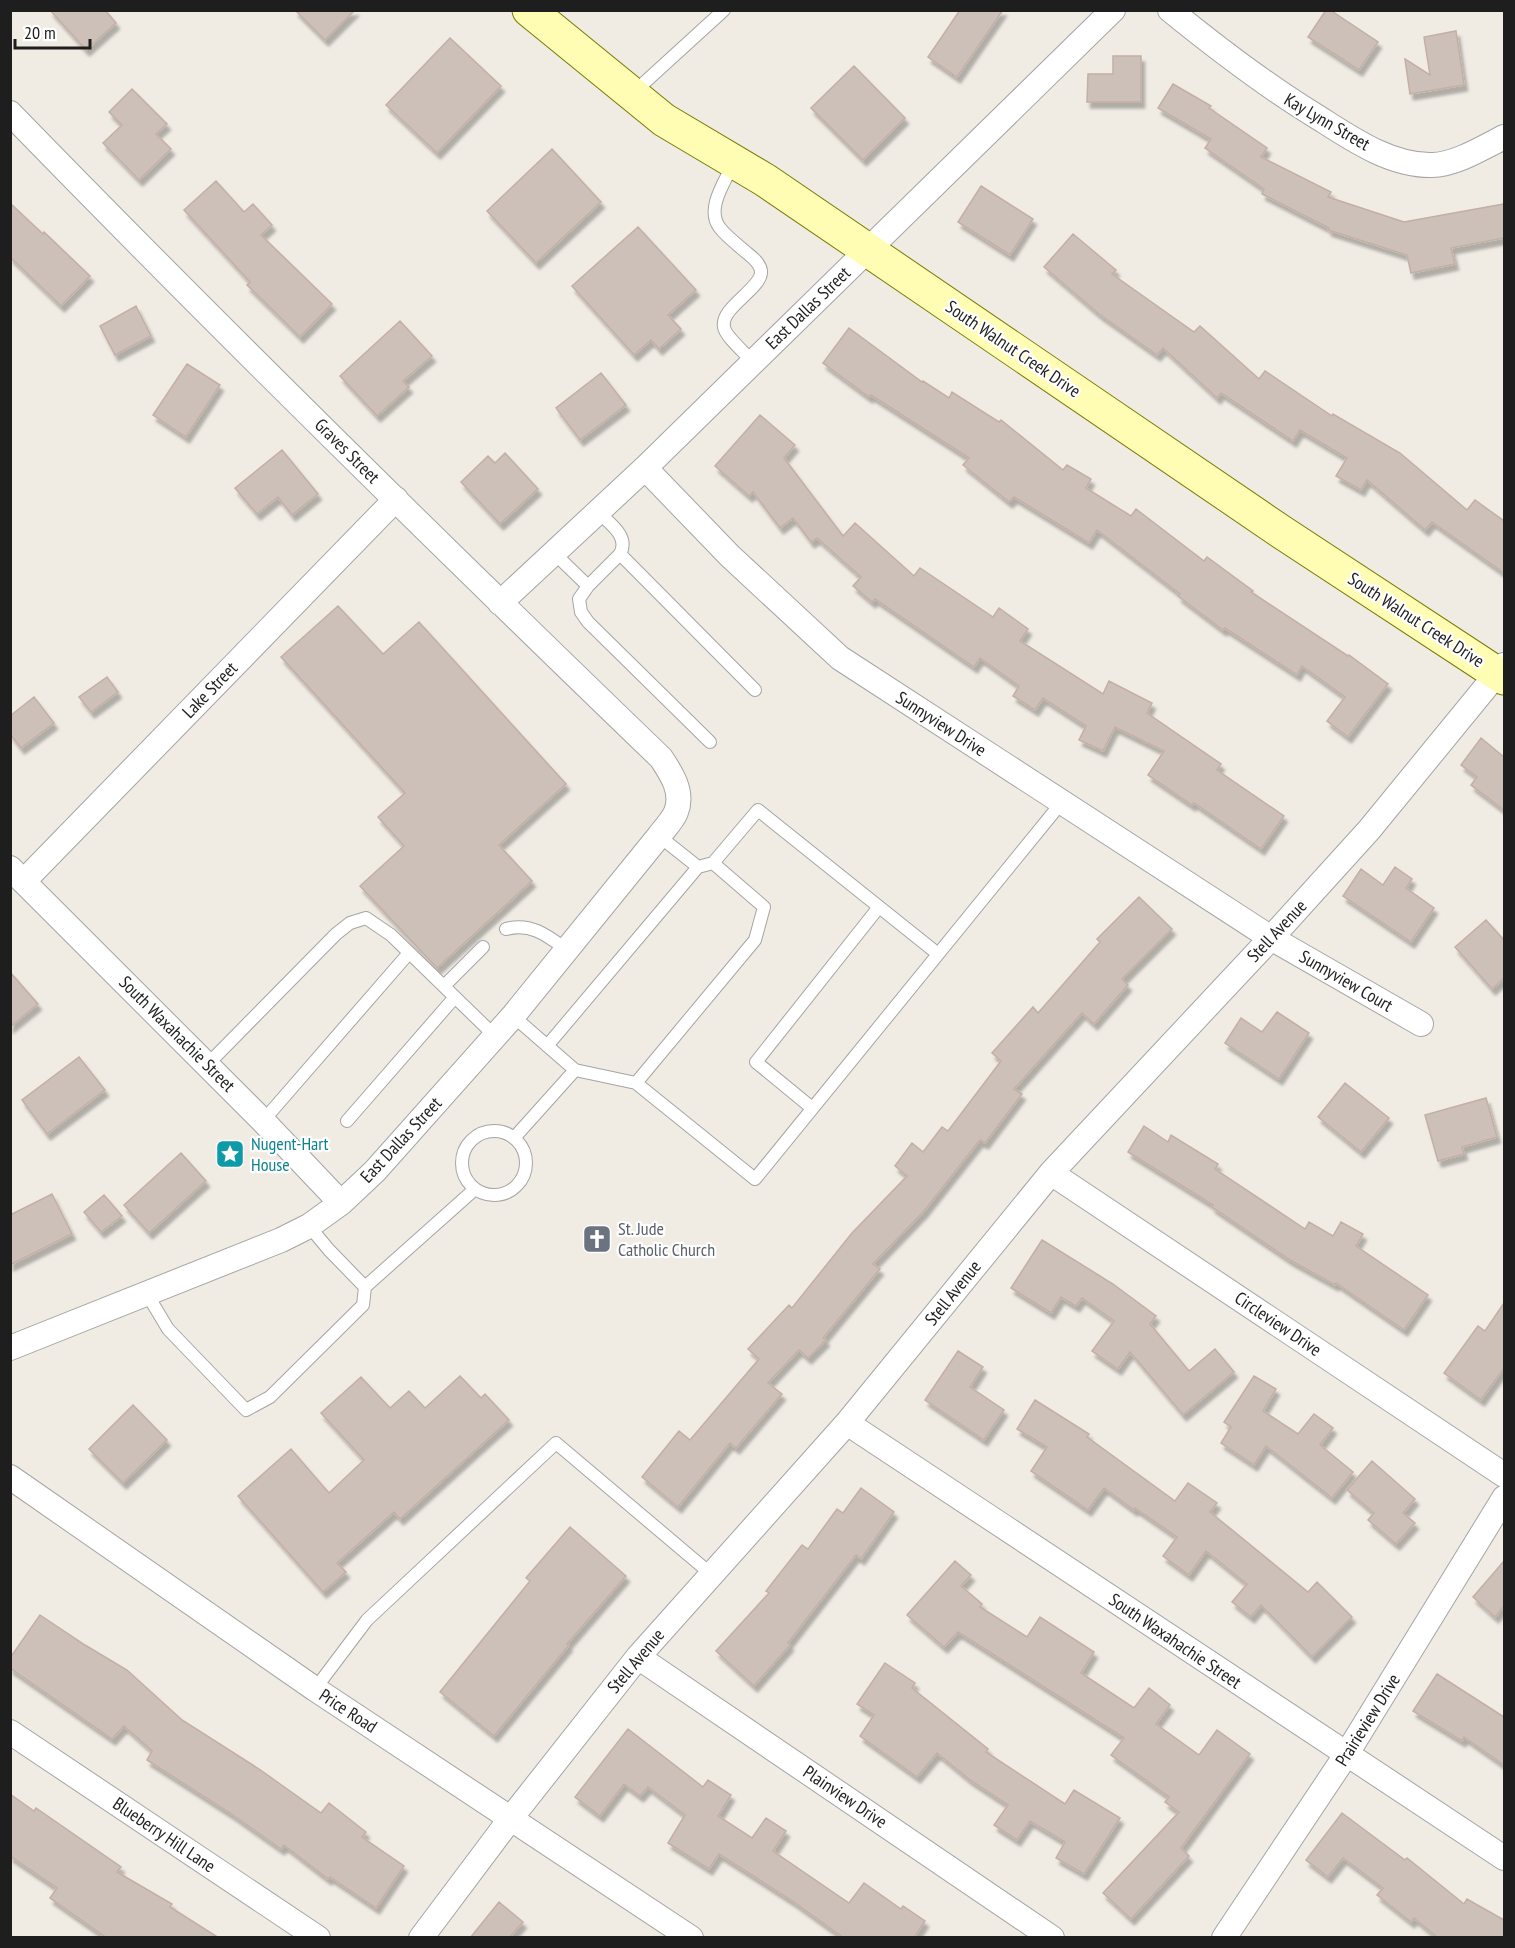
<svg xmlns="http://www.w3.org/2000/svg" width="1515" height="1948" font-family="'PT Sans Narrow',sans-serif">
<defs>
<filter id="shadow"><feDropShadow dx="3.5" dy="6" stdDeviation="1.5" flood-color="#0004"/></filter>
</defs>
<rect width="100%" height="100%" fill="#f0ebe3"/>
<path fill="#cdc0b9" stroke="#c4afa4" stroke-width="1.5" filter="url(#shadow)" d="M50 10H105L116 23 86 50Z
M295 10H355L325 40Z
M960 10H1003L957 77 928 57Z
M1326 10H1330L1378 42 1359 70 1308 37Z
M1456 31 1464 85 1410 94 1405 59 1430 75 1424 37Z
M450 38 501 86 437 153 386 105Z
M1113 56H1141V102H1087L1088 74H1113Z
M854 66 905 118 863 160 811 108Z
M1173 84 1211 106 1209 108 1267 148 1261 157 1331 192 1328 197 1404 222 1504 204V238L1451 248 1455 264 1411 273 1407 255 1328 230 1329 228 1262 194 1264 189 1205 148 1211 139 1158 108Z
M132 89 167 124 156 134 171 149 139 180 103 143 122 125 109 112Z
M552 149 601 202 536 263 487 211Z
M216 181 244 212 253 204 272 225 261 235 332 304 300 337 247 285 250 282 184 210Z
M981 186 1033 219 1010 255 958 222Z
M10 203 43 234 44 232 90 276 61 306 10 257Z
M638 227 696 290 668 315 681 329 659 349 651 340 634 355 572 286Z
M1073 234 1116 270 1112 274 1194 332 1200 326 1259 379 1265 371 1332 416 1333 414 1400 453 1467 510 1475 500 1504 521V573L1432 522 1425 530 1367 480 1361 490 1336 476 1347 458 1300 430 1293 441 1221 393 1217 398 1163 348 1157 355 1099 314 1044 267Z
M136 306 151 336 115 355 100 326Z
M400 321 432 356 403 381 409 387 377 416 340 376Z
M849 328 922 382 923 381 949 398 952 392 999 422 1001 420 1063 470 1067 465 1091 479 1086 488 1131 516 1136 509 1204 561 1207 557 1253 591 1251 592 1348 656 1349 655 1388 684 1348 737 1327 721 1345 697 1302 666 1297 675 1225 628 1223 630 1178 596 1180 594 1097 530 1089 543 1014 497 1009 502 963 465 969 458 871 395 869 397 823 363Z
M187 364 220 385 186 437 153 415Z
M601 373 626 405 580 440 556 408Z
M760 415 795 445 784 458 843 536 855 523 914 576 920 568 993 617 999 608 1028 629 1020 641 1103 694 1109 681 1152 703 1147 713 1221 764 1217 770 1284 816 1261 849 1194 803 1192 805 1148 775 1164 751 1115 727 1103 751 1079 740 1086 726 1043 698 1035 710 1013 696 1019 686 980 658 974 667 875 599 872 602 853 586 861 577 817 538 811 542 793 518 780 528 753 492 749 496 715 466Z
M282 450 318 494 292 515 278 497 257 514 235 488Z
M505 453 538 489 500 524 461 482 488 456 495 463Z
M338 606 383 654 419 622 566 784 499 845 532 881 437 968 360 886 404 846 378 817 405 793 281 657Z
M107 677 118 692 91 712 79 697Z
M34 697 54 723 21 748 10 734V716Z
M1481 738 1504 757V810L1471 785 1477 777 1461 765Z
M1395 867 1412 879 1406 888 1434 908 1411 942 1343 896 1361 869 1383 885Z
M1139 897 1172 929 1122 979 1128 985 1094 1024 1082 1013 1014 1089 1022 1094 985 1143 980 1140 924 1211 873 1264 880 1269 823 1338 826 1340 808 1358 799 1350 768 1383 782 1394 736 1448 730 1443 678 1507 642 1477 679 1431 690 1440 759 1359 748 1349 789 1305 792 1308 852 1233 907 1176 895 1166 912 1143 923 1152 942 1127 948 1131 1001 1061 992 1053 1033 1007 1038 1013 1100 942 1097 939Z
M1486 920 1504 940V978L1492 989 1455 947Z
M10 972 38 1004 10 1027Z
M1277 1012 1309 1033 1279 1079 1225 1043 1241 1018 1262 1032Z
M79 1057 105 1090 47 1134 22 1100Z
M1345 1083 1389 1118 1361 1152 1318 1117Z
M1486 1098 1497 1137 1462 1147 1464 1154 1438 1161 1425 1115Z
M1144 1126 1168 1142 1171 1135 1218 1164 1215 1169 1305 1229 1309 1222 1333 1236 1341 1222 1363 1234 1356 1246 1428 1295 1404 1330 1336 1283 1335 1285 1290 1260 1212 1207 1213 1205 1128 1152Z
M181 1153 206 1181 149 1233 124 1205Z
M52 1194 72 1234 10 1265V1215Z
M104 1195 122 1216 101 1232 84 1212Z
M1042 1240 1113 1284 1156 1316 1150 1324 1189 1371 1215 1349 1234 1372 1183 1415 1130 1352 1118 1369 1092 1351 1114 1321 1082 1298 1076 1306 1061 1297 1051 1313 1011 1288Z
M1504 1303V1368L1481 1400 1444 1373 1478 1326 1485 1331Z
M958 1351 983 1367 970 1387 1004 1410 984 1440 925 1400Z
M460 1376 481 1398 485 1394 509 1420 400 1519 394 1512 337 1563 346 1572 323 1592 238 1496 291 1449 329 1493 364 1460 321 1413 361 1377 390 1408 409 1391 425 1408Z
M1254 1376 1276 1389 1263 1411 1298 1434 1314 1414 1333 1428 1320 1445 1353 1472 1332 1498 1266 1446 1254 1465 1221 1443 1231 1427 1224 1422Z
M1035 1400 1089 1434 1087 1437 1175 1501 1188 1483 1217 1503 1210 1512 1308 1592 1317 1582 1352 1617 1312 1657 1261 1605 1251 1617 1232 1602 1247 1584 1206 1551 1189 1575 1163 1556 1177 1537 1135 1508 1134 1510 1104 1488 1088 1510 1031 1471 1047 1447 1017 1429Z
M133 1405 167 1440 123 1483 89 1449Z
M1372 1461 1415 1499 1403 1513 1415 1523 1396 1544 1368 1520 1374 1513 1347 1490Z
M861 1488 894 1512 861 1559 856 1555 788 1643 790 1645 754 1686 716 1651 769 1593 766 1591 802 1545 808 1549 837 1509 843 1513Z
M570 1527 626 1576 567 1644 569 1645 494 1736 440 1692 530 1581 526 1578Z
M955 1561 971 1575 961 1586 982 1604 980 1607 1027 1637 1040 1617 1094 1652 1081 1673 1134 1708 1149 1688 1170 1705 1156 1724 1199 1755 1217 1730 1250 1754 1181 1848 1189 1856 1131 1919 1103 1893 1179 1812 1165 1802 1169 1797 1111 1755 1124 1738 958 1632 944 1647 907 1615Z
M1504 1561V1606L1495 1617 1473 1597Z
M40 1615 85 1645 127 1670 182 1720 259 1769 321 1813 329 1803 366 1832 362 1837 404 1866 376 1908 330 1877 328 1879 284 1845 281 1849 230 1813 147 1760 152 1751 124 1726 112 1739 10 1668V1658Z
M885 1663 915 1683 912 1688 988 1749 986 1752 1065 1804 1074 1790 1120 1818 1084 1874 1056 1858 1065 1842 1030 1821 1017 1840 994 1825 1008 1805 970 1780 937 1753 917 1777 860 1736 874 1715 857 1704Z
M1437 1674 1504 1717V1765L1464 1737 1462 1741 1413 1711Z
M628 1729 703 1787 708 1780 731 1795 718 1816 752 1838 766 1818 786 1831 773 1851 849 1903 864 1883 901 1909 903 1906 925 1921 914 1938H844L791 1900 719 1854 709 1869 668 1843 685 1815 648 1787 640 1796 624 1784 600 1816 575 1797Z
M10 1794 34 1811 36 1808 121 1867 117 1872 172 1904 170 1907 219 1938H107L50 1898 57 1888 10 1856Z
M1342 1813 1405 1860 1407 1858 1464 1904 1467 1899 1504 1920V1938H1438L1414 1918 1411 1922 1377 1895 1383 1888 1343 1858 1328 1877 1306 1860Z
M499 1902 523 1922 509 1938H470Z"/>
<g fill="none" stroke-linecap="round" stroke-linejoin="round">
<g stroke="#a5a5a5" stroke-width="14">
<path id="lane" d="M633 93 724 10
M733 164C725 182 705 209 720 228 727 237 738 245 747 253 752 257 760 263 761 271 763 288 720 307 724 327 725 336 746 354 753 362
M554 553 588 586 579 599 581 612 588 622 710 742
M620 554 755 690
M588 586 620 554C630 536 609 523 598 512
M698 867 713 863 758 810 938 954
M506 929C531 922 548 936 567 950
M444 986 483 947
M513 1016 575 1070 514 1138
M547 1046 698 867 659 836
M207 1065 336 934 350 923 366 918 391 935 495 1036
M575 1070 636 1083 755 1179 1062 802
M636 1083 755 940 764 907 713 863
M812 1108 756 1062 879 907
M263 1121 409 953
M347 1121 455 997
M462 1163a32 32 0 1 1 64 0a32 32 0 1 1-64 0Z
M365 1287 475 1189
M147 1294 168 1329 246 1410 270 1397 363 1305 365 1287 329 1250 309 1226
M315 1689 367 1620 556 1443 711 1574"/>
</g>
<g stroke="#a5a5a5" stroke-width="26">
<path id="street" d="M1170 10C1218 49 1266 86 1319 118 1352 139 1391 166 1432 165 1455 165 1484 147 1504 137
M10 113C223 332 441 546 661 758 671 773 684 792 676 812 673 820 664 829 659 836L513 1016 375 1171 341 1203 309 1226 281 1240 10 1348
M645 468 730 556 840 658 1271 938 1421 1024
M500 603 645 468 1113 10
M10 868 263 1121 341 1203
M24 881 396 499
M1051 1173 1504 1475
M847 1423 1504 1858
M10 1477 315 1689 691 1938
M638 1657 1052 1938
M10 1732 318 1938
M421 1938 511 1818 638 1657 847 1423 1051 1173 1271 938 1369 830 1504 665
M1224 1938 1346 1755 1504 1498"/>
</g>
<g stroke="#787b00" stroke-width="35">
<path id="secondary" d="M529 10 664 120 765 180 1280 531 1504 678"/>
</g>
<use href="#lane" stroke="#fff" stroke-width="12"/>
<use href="#street" stroke="#fff" stroke-width="24"/>
<use href="#secondary" stroke="#fffcb3" stroke-width="33"/>
</g>
<defs>
<g id="sight-square" transform="scale(1.5)"><rect x="-9" y="-9" width="18" height="18" rx="4" fill="#0f9aa8" stroke="#fff"/><path d="M0-6L1.8-2.2L6-1.7L2.9 1.2L3.7 5.4L0 3.3L-3.7 5.4L-2.9 1.2L-6-1.7L-1.8-2.2Z" fill="#fff"/></g>
<g id="church-square" transform="scale(1.5)"><rect x="-9" y="-9" width="18" height="18" rx="4" fill="#6b7280" stroke="#fff"/><path d="M-1.2-6h2.4v3.5h3.3v2.4h-3.3V6h-2.4V-.1h-3.3v-2.4h3.3Z" fill="#fff"/></g>
</defs>
<g fill-rule="evenodd">
<use href="#sight-square" x="230" y="1154"/>
<use href="#church-square" x="597" y="1239"/>
</g>
<g text-anchor="middle" stroke-width="4.5" stroke-linejoin="round" paint-order="stroke">
<g font-size="18" fill="#1e1e1e" stroke="#fff">
<text transform="translate(1327 122) rotate(30)" y="6">Kay Lynn Street</text>
<text transform="translate(808 308) rotate(-44)" y="6">East Dallas Street</text>
<text transform="translate(1013 349) rotate(34)" y="6">South Walnut Creek Drive</text>
<text transform="translate(347 451) rotate(45)" y="6">Graves Street</text>
<text transform="translate(1416 620) rotate(33)" y="6">South Walnut Creek Drive</text>
<text transform="translate(210 690) rotate(-46)" y="6">Lake Street</text>
<text transform="translate(941 724) rotate(33)" y="6">Sunnyview Drive</text>
<text transform="translate(1277 931) rotate(-47)" y="6">Stell Avenue</text>
<text transform="translate(1346 981) rotate(30)" y="6">Sunnyview Court</text>
<text transform="translate(177 1034) rotate(45)" y="6">South Waxahachie Street</text>
<text transform="translate(401 1140) rotate(-47)" y="6">East Dallas Street</text>
<text transform="translate(953 1293) rotate(-51)" y="6">Stell Avenue</text>
<text transform="translate(1278 1324) rotate(34)" y="6">Circleview Drive</text>
<text transform="translate(1175 1641) rotate(34)" y="6">South Waxahachie Street</text>
<text transform="translate(636 1661) rotate(-50)" y="6">Stell Avenue</text>
<text transform="translate(348 1711) rotate(33)" y="6">Price Road</text>
<text transform="translate(1368 1720) rotate(-58)" y="6">Prairieview Drive</text>
<text transform="translate(845 1797) rotate(34)" y="6">Plainview Drive</text>
<text transform="translate(164 1835) rotate(34)" y="6">Blueberry Hill Lane</text>
</g>
<g font-size="18" fill="#0d838f" stroke="#fff" text-anchor="start">
<text x="251" y="1150">Nugent-Hart<tspan x="251" dy="21">House</tspan></text>
</g>
<g font-size="18" fill="#5b616d" stroke="#fff" text-anchor="start">
<text x="618" y="1235">St. Jude<tspan x="618" dy="21">Catholic Church</tspan></text>
</g>
</g>
<rect width="1515" height="1948" fill="none" stroke="#1e1e1e" stroke-width="24"/>
<path d="M15 39v9h75v-9" fill="none" stroke="#1e1e1e" stroke-width="3"/>
<text x="24" y="39" font-size="18" fill="#1e1e1e" stroke="#ffffff" stroke-width="4.5" paint-order="stroke">20 m</text>
</svg>
